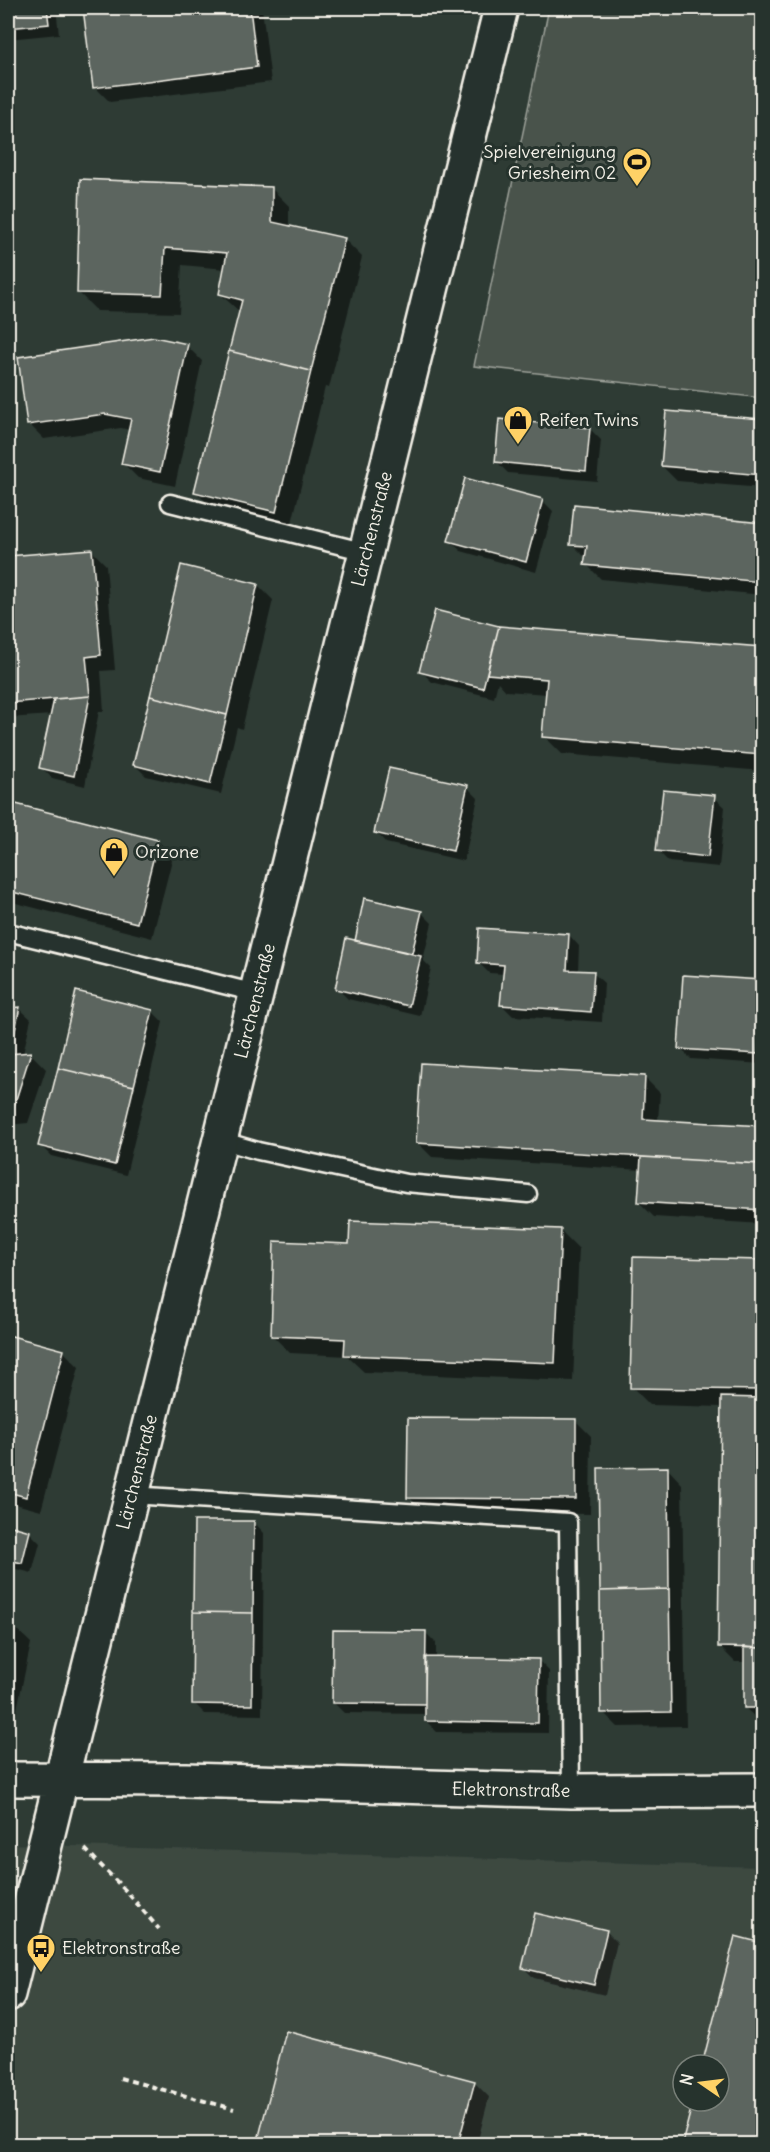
<svg xmlns="http://www.w3.org/2000/svg" width="770" height="2152" font-family="Delius,sans-serif">
<rect width="100%" height="100%" fill="#2e3b34"/>
<filter id="ink" filterUnits="userSpaceOnUse"><feTurbulence type="fractalNoise" baseFrequency=".0167" numOctaves="2"/><feDisplacementMap in="SourceGraphic" scale="12" xChannelSelector="R" yChannelSelector="G"/><feConvolveMatrix kernelMatrix="1 2 1 2 8 2 1 2 1" color-interpolation-filters="sRGB"/></filter>
<g filter="url(#ink)">
<path fill="#3c4841" fill-rule="evenodd" d="M8 1844 762 1867V2144H8ZM683 2065H719V2101H683Z"/>
<path fill="#48524c" stroke="#9ea29a" stroke-width="1.5" d="M549 8H762V398L474 366Z"/>
<path fill="#0007" fill-rule="evenodd" d="M8 8H56L59 34 8 39Z
M85 8H262L271 82 110 102 95 87Z
M271 188 289 206V227L344 239 362 257 329 388 325 387 291 527 211 507 196 492 240 312 220 294 225 269 182 265 179 313 97 311 79 293Z
M187 346 202 361 175 486 138 478 123 463 130 430 121 428 44 439 29 424Z
M667 413 762 421V488L677 481 662 466Z
M590 429 601 440 597 481 508 473 497 462Z
M8 458 11 461 8 473Z
M542 500 553 511 536 572 461 551 450 541Z
M576 506 762 525V595L601 579 586 564 587 559 572 544Z
M91 550 106 565 115 670 101 671 104 711H99L85 786 52 778 41 767 52 715 8 718V557Z
M258 585 273 600 242 729 237 727 221 794 146 776 135 765Z
M499 628 762 648V771L562 754 544 736 547 694 506 691 498 682 494 698 432 682 421 671ZM509 674 555 678 554 681 509 677Z
M467 787 478 798 464 861 386 843 376 832Z
M714 797 725 807 719 867 669 862 658 851Z
M8 803 158 841 173 856 152 938 8 901Z
M421 912 432 923 423 960 431 968 420 1016 348 999 337 988 356 942Z
M569 935 579 946 578 972 593 973 604 983 602 1022 513 1016 502 1005 505 974 489 973 478 962Z
M761 982 762 1064 691 1059 680 1048Z
M20 1009 31 1019 23 1054H31L46 1069 28 1123 8 1125V1010Z
M152 1011 163 1022 126 1175 51 1156 40 1145Z
M645 1078 660 1093 658 1121 762 1129V1224L654 1217 639 1202 642 1170 432 1157 417 1142Z
M561 1231 579 1249 573 1381 364 1372 347 1356 290 1353 272 1335 351 1246Z
M634 1259 762 1262V1719L756 1718 745 1708 746 1662H735L720 1647 722 1407 650 1405 632 1387Z
M8 1337 64 1352 79 1367 41 1511 8 1502Z
M576 1421 591 1436 590 1514 424 1512 409 1497Z
M667 1468 682 1484 686 1726 618 1727 603 1712Z
M254 1522 264 1533 262 1715 205 1714 194 1703Z
M8 1527 29 1532 40 1543 32 1573 8 1567Z
M8 1621 31 1643 16 1714 8 1712Z
M425 1632 436 1643V1659L538 1660 549 1671 548 1733 437 1732 426 1721V1714L344 1713 333 1702Z
M606 1931 617 1942 605 1995 534 1978 523 1967Z
M736 1938 762 1944V2144H684L695 2101H719V2065H704Z
M287 2033 474 2082 489 2097 477 2144H258Z"/>
<path fill="#5c655e" stroke="#f4f1e8" stroke-width="1.5" d="M8 8H47L49 24 8 28Z
M83 8H250L257 67 93 88Z
M80 179 272 187V222L345 238 311 371 229 351 242 300 219 294 227 253 165 248 162 295 77 293Z
M154 337 188 344 160 472 121 464 131 419 105 414 27 425 18 357Z
M229 351 311 371 276 512 194 492Z
M666 411 762 419V475L661 466Z
M499 419 590 428 586 471 495 462Z
M465 478 543 499 526 562 448 541Z
M574 504 762 523V582L584 565 587 546 570 545Z
M92 549 101 655 86 657 90 696 8 703V556Z
M181 565 258 584 227 715 150 696Z
M435 610 499 626 483 688 419 672Z
M499 626 762 647V755L542 737 547 679 487 674Z
M90 696 74 776 39 768 54 699Z
M150 696 227 715 210 784 133 765Z
M389 768 468 785 453 851 374 833Z
M663 790 715 795 708 857 656 851Z
M8 802 158 840 137 923 8 891Z
M364 898 422 911 412 953 355 941Z
M479 928 569 934 567 970 594 971 591 1012 500 1005 504 965 477 963Z
M346 938 421 956 409 1006 335 989Z
M683 975 762 980 758 1054 678 1049Z
M76 991 153 1010 134 1086 58 1068Z
M20 1007 10 1054H8V1008Z
M31 1052 13 1109H8V1054Z
M421 1063 645 1076 643 1119 762 1126 759 1164 416 1143Z
M58 1068 134 1086 115 1165 38 1146Z
M641 1157 762 1164V1210L638 1202Z
M350 1221 561 1229 555 1363 344 1355 345 1339 271 1336 274 1241 349 1244Z
M633 1257 762 1260V1390L630 1388Z
M8 1335 64 1350 26 1497 8 1492Z
M721 1397 762 1398V1648L718 1647Z
M408 1418 576 1419V1499L407 1498Z
M668 1467 669 1589 600 1591 598 1468Z
M194 1521H254L253 1613 193 1612Z
M8 1525 30 1531 22 1563 8 1560Z
M669 1589 671 1712 601 1713 600 1591Z
M193 1612 253 1613 252 1705 192 1704Z
M333 1630 426 1631 425 1704 332 1703Z
M744 1647 762 1648V1708H744Z
M425 1657 539 1659 538 1723 425 1721Z
M535 1913 607 1930 594 1985 522 1968Z
M735 1936 762 1943V2144H682L693 2101H719V2065H702Z
M286 2031 475 2081 458 2144H257Z"/>
<g fill="none" stroke-linecap="round" stroke-linejoin="round">
<g stroke="#f4f1e8" stroke-width="21">
<path id="service" d="M170 503 366 552
M8 932 256 993
M220 1140 258 1151 406 1183 528 1194
M131 1495 568 1522 571 1791"/>
</g>
<g stroke="#f4f1e8" stroke-width="38">
<path id="minor" d="M8 1779 186 1780 571 1791 762 1790
M8 1994 501 8"/>
</g>
<path stroke="#f4f1e8" stroke-width="4" stroke-dasharray="6 4.5" stroke-linecap="butt" d="M85 1849 126 1891 159 1929
M120 2078 234 2109"/>
<use href="#service" stroke="#26332d" stroke-width="16"/>
<use href="#minor" stroke="#26332d" stroke-width="33"/>
</g>
</g>
<defs>
<g id="stadium-pin" transform="scale(1.5)"><path d="M0 17L-7.5 6A9.5 9.5 0 1 1 7.5 6Z" fill="#ffd166" stroke="#26332d"/><path d="M0-5a6.5 5 0 1 0 0 10a6.5 5 0 1 0 0-10ZM-3.5-1.8h7v3.6h-7Z" fill="#111"/></g>
<g id="shop-pin" transform="scale(1.5)"><path d="M0 17L-7.5 6A9.5 9.5 0 1 1 7.5 6Z" fill="#ffd166" stroke="#26332d"/><path d="M-5-2.5h2.3a2.7 3.5 0 0 1 5.4 0H5L5.5 6h-11ZM-1.5-2.5h3a1.5 2.3 0 0 0-3 0Z" fill="#111"/></g>
<g id="bus-pin" transform="scale(1.5)"><path d="M0 17L-7.5 6A9.5 9.5 0 1 1 7.5 6Z" fill="#ffd166" stroke="#26332d"/><path d="M-5-6H5V4H4V6H2V4H-2V6H-4V4H-5ZM-3.5-4V0h7V-4ZM-3.5 1.2v1.5H-2V1.2ZM2 1.2v1.5H3.5V1.2Z" fill="#111"/></g>
</defs>
<g fill-rule="evenodd">
<use href="#stadium-pin" x="637" y="162"/>
<use href="#shop-pin" x="518" y="420"/>
<use href="#shop-pin" x="114" y="852"/>
<use href="#bus-pin" x="41" y="1948"/>
</g>
<g text-anchor="middle" stroke-width="6" stroke-linejoin="round" paint-order="stroke">
<g font-size="18" fill="#f4f1e8" stroke="#26332d" text-anchor="start">
<text x="616" y="158" text-anchor="end">Spielvereinigung<tspan x="616" dy="21">Griesheim 02</tspan></text>
<text x="539" y="426">Reifen Twins</text>
<text x="135" y="858">Orizone</text>
<text x="62" y="1954">Elektronstraße</text>
</g>
<g font-size="18" fill="#f4f1e8" stroke="#26332d">
<text transform="translate(372 529) rotate(-76)" y="6">Lärchenstraße</text>
<text transform="translate(255 1001) rotate(-76)" y="6">Lärchenstraße</text>
<text transform="translate(137 1472) rotate(-76)" y="6">Lärchenstraße</text>
<text transform="translate(511 1790) rotate(1)" y="6">Elektronstraße</text>
</g>
</g>
<rect width="770" height="2152" fill="none" stroke="#26332d" stroke-width="30"/>
<rect x="15" y="15" width="740" height="2122" fill="none" stroke="#f4f1e8" stroke-width="2" filter="url(#ink)"/>
<g transform="translate(701 2083) rotate(284)"><circle r="28" fill="#26332d" stroke="#787f78" stroke-width="1.5"/>
<path d="M0-4.5L10 22L0 15L-10 22Z" fill="#ffd166"/>
<text y="-9" font-size="16" font-weight="bold" text-anchor="middle" fill="#f4f1e8">N</text>
</g>
</svg>
